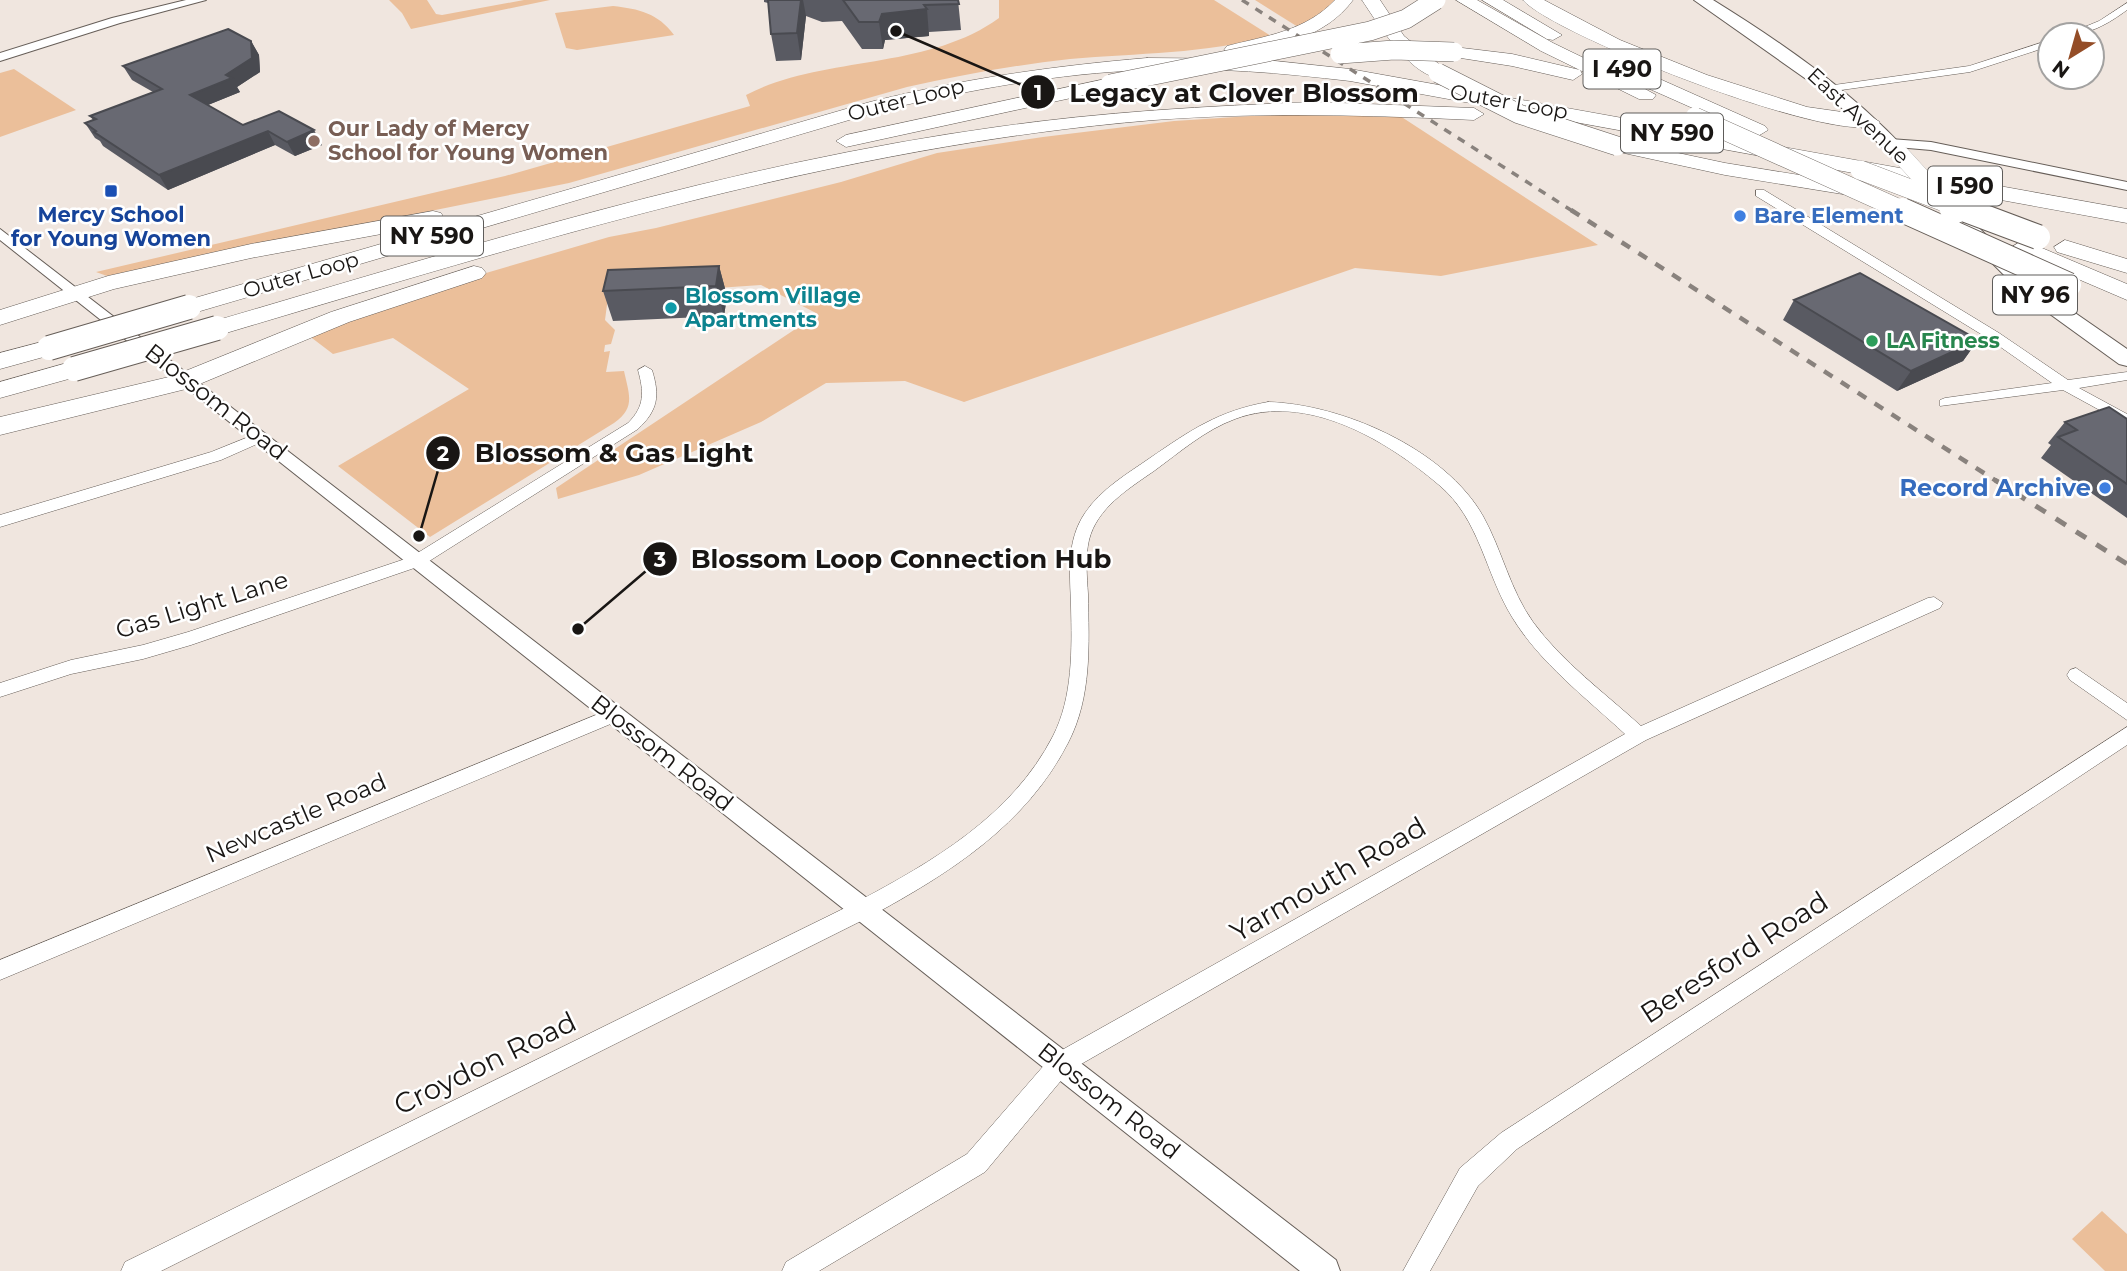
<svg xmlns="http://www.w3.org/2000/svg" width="2127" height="1271" font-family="Montserrat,sans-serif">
<rect width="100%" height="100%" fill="#f0e6df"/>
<path fill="#ebbf9a" d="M389 0H427L436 14 442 15 524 0H550L411 29 402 13Z
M999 0H1214L1271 36C1206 54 1137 53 1070 59 1015 65 961 75 907 87L569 183 107 276 96 272 505 176 750 106 746 95C822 55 926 71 999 18Z
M1255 0H1335L1320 14 1298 27Z
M613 6C639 9 658 13 674 35L577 50 566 48 555 13Z
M14 69 76 110 0 137V73Z
M1397 114 1598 245 1441 276 1355 268 964 402 905 381 826 383 761 422 639 475 558 499 556 488 818 314 761 285 613 295 608 297 605 320 615 330 611 344 605 345 604 352 610 351 606 372 624 371C629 394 636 408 614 423L430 537 338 466 469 389 393 338 333 354 308 335 469 278 609 237 656 228 841 182 937 153 1043 137 1174 121 1267 115Z
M2102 1211 2127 1234V1271H2105L2072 1239Z"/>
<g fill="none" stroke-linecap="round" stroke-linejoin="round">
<g stroke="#665e58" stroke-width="1">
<path id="minor" d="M2127 3V10C2108 24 2089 35 2065 35L2099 21Z
M2050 40V46L1970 72 1834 91 1829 88 1834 85 1969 66Z
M1756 190H1764L1999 333 2068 380 2127 372V380L2079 388 2127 414V425L2063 390 1940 406V400L1945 398 2052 383 1989 339 1756 196Z
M645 366 652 370C660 396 658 410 638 429L423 565 191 645 143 659 71 674 0 697V683L71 660 143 645 188 632 411 557 628 423C645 406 644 392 638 370Z
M1268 402C1342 404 1445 449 1483 516 1502 550 1510 590 1533 622 1562 662 1605 693 1641 726L1928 598 1934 597 1943 603 1940 608 1646 740 1069 1071 985 1172 819 1271H782L786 1262 967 1154 1053 1055 1625 734C1585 697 1540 663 1512 617 1485 573 1480 519 1439 485 1386 440 1307 392 1235 419 1205 430 1180 452 1154 471 1128 489 1097 508 1089 540 1085 557 1087 577 1088 594 1089 644 1092 697 1068 743 1026 825 950 873 871 916L161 1271H121L125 1262 857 902C932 862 1012 816 1053 736 1073 697 1072 649 1071 606 1070 574 1066 541 1085 513 1101 489 1127 474 1150 458 1191 430 1218 411 1268 402Z
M261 432 266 434 268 437 266 440 221 460 0 527V515L211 452Z
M2076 668 2127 703V720L2070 680 2067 675 2070 670Z
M613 708 620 710 622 715 620 720 0 980V960Z
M2127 727V745L1517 1149 1478 1186 1430 1271H1403L1460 1168 1501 1133Z"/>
</g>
<g stroke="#665e58" stroke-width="2">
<path id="tertiary" d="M186 0H206L120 23 0 61V53L112 18Z
M1890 139 1931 142 2127 182V190L1931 150 1885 146 1883 143Z
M0 229 1336 1260 1340 1271H1300L0 240Z"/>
</g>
<g stroke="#665e58" stroke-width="2">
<path id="primary" d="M1694 0H1713C1784 44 1850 90 1907 151L1910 155 1907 159H1895L1826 93Z
M1955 209 1962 211 2039 288 2127 349V366L2119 364 2025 296 1948 219 1945 215 1948 211Z"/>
</g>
<g stroke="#665e58" stroke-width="1">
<path id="motorway" d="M1335 0H1353C1325 38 1277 47 1233 55L1224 50 1227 46C1266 36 1306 31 1335 0Z
M1362 0H1380L1404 36 1445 69 1447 73 1445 77C1415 84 1376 21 1362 0Z
M1456 0H1477L1553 43 1621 76 1619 72 1621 68H1635L1765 126 1768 130 1758 136 1751 134 1625 78 1656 95 1653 99H1639L1541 51Z
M1482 0H1503L1562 35 1553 40 1547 39Z
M1523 0H1544L1620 40 1707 75 1807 107 1870 116 1880 122C1856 154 1552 35 1523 0Z
M1454 47 1512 54 1580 70 1582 74 1573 80 1512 66 1448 56 1445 52 1448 48Z
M1147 58 1257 59 1350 69 2127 209V223L1350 81C1282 73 1215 67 1147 70 1057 73 970 90 883 110L197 312H181L177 307 181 302 870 102C962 79 1053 66 1147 58Z
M1110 78 1117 80 1119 84 1117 88 846 147 836 141 846 135Z
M1314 102 1474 108 1484 114 1474 120C1367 115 1261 112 1154 120 837 146 529 243 226 333H208L205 328 208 323C467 247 729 164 997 127 1102 112 1207 106 1314 102Z
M1617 140 1725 163 1867 186 1878 192 1867 198 1725 175 1610 150 1607 146Z
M433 211 441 213 444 218 441 223 251 258 114 289 0 325V310L108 276 251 244Z
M2023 240 2127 284V300L2015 252 2012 247Z
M2065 240 2127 259V273L2057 252 2054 247Z
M474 266 482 268 486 273 482 278 349 322 190 388 0 435V417L173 376 331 312Z
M49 340 58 343 61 348 58 353 0 369V353Z
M74 361 83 363 87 369 83 375 0 398V382Z"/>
</g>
<use href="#minor" fill="#fff" fill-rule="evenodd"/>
<use href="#tertiary" fill="#fff" fill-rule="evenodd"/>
<use href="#primary" fill="#fff" fill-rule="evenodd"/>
<use href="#motorway" fill="#fff" fill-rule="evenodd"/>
<path stroke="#89827d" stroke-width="3.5" stroke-dasharray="8 8" stroke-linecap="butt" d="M1242 0 1574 212"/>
<path stroke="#89827d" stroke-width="4.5" stroke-dasharray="10 10" stroke-linecap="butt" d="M1571 210 1998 482"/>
<path stroke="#89827d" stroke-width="5" stroke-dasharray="12 12" stroke-linecap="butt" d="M1995 480 2127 564"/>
<g stroke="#665e58" stroke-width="18" stroke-linecap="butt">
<path id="primary-bridge-far1" d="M1901 155 1953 212"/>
</g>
<g stroke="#665e58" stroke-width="24" stroke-linecap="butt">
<path id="primary-bridge" d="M1951 210 1954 213"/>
</g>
<g stroke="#665e58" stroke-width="20" stroke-linecap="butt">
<path id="motorway-bridge-far1" d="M1340 54 1394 50 1454 52
M1438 73 1519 114 1617 146
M1110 84 1370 31 1406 19 1436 0
M1695 117 1906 212
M1860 170 1971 212"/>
</g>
<g stroke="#665e58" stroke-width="26" stroke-linecap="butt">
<path id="motorway-bridge" d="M1902 210 2069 285
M1966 210 2038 237
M49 348 189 307
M74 369 217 328"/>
</g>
<use href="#primary-bridge-far1" stroke="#fff" stroke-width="18"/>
<use href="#primary-bridge" stroke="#fff" stroke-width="22"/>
<use href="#motorway-bridge-far1" stroke="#fff" stroke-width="19"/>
<use href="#motorway-bridge" stroke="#fff" stroke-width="24"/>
</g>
<path fill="#595a62" d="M764 0H958L961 30 929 32V36L885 40 883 49H862L842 21 822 22 806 16 801 60 776 61 771 34 768 3 764 2Z
M251 41 259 55 260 72 237 87 240 92 208 105 243 125 322 145 295 156 275 145 168 190 103 146 100 141 95 138 85 123 93 120 90 116 153 92 132 80 123 66Z
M719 266 727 296 724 316 613 321 603 291Z
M1794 300 1978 340 1963 361 1897 391 1783 320Z
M2127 419V518L2041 458 2051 445 2048 443 2065 422Z"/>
<path fill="#494a50" d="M801 0H803L806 16 801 60 797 33Z
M927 9 929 36 885 40 883 49 879 22 882 14Z
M251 41 259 55 260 72 237 87 240 92 198 109 190 95 226 75Z
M314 130 322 145 295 156 287 142Z
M268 131 275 145 168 190 159 175Z
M719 266 727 296 724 316 716 286Z
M1978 340 1963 361 1897 391 1911 371Z"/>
<path fill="#686972" stroke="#494a50" stroke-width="2" d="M768 0H801L797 33 771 34Z
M843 0H958L959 4 924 5 927 9 882 14 879 22H859Z
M228 29 251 41 252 58 226 75 232 78 190 95 243 125 279 111 314 130 287 142 268 131 159 175 94 132 96 131 85 123 96 119 90 116 162 89 123 66Z
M719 266 716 286 603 291 608 270Z
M1860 273 1978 340 1911 371 1794 300Z
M2109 407 2127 419V484L2058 437 2077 430 2065 422Z"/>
<circle fill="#8d6e63" stroke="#fff" stroke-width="2.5" cx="314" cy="141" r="7"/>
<rect fill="#1a4fb4" stroke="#fff" stroke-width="2.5" x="104" y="184" width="14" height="14" rx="3.5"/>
<g fill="#3f7fe0" stroke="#fff" stroke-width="2.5">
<circle cx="1740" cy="216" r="7"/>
<circle cx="2105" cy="488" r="7"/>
</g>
<circle fill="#0f9aa8" stroke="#fff" stroke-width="2.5" cx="671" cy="308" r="7"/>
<circle fill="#2e9e5b" stroke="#fff" stroke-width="2.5" cx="1872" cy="341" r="7"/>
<g text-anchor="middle" stroke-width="5" stroke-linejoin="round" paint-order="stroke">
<g font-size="21" fill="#191614" stroke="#fff">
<text transform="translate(906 100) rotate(-14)" y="7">Outer Loop</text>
<text transform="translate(1509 102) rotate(10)" y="7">Outer Loop</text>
<text transform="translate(1858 116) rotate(43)" y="7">East Avenue</text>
<text transform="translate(301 275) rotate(-16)" y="7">Outer Loop</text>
</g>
<g font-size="21" font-weight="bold" fill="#785e54" stroke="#fff" text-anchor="start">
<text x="328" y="136">Our Lady of Mercy<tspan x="328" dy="24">School for Young Women</tspan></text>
</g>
<g font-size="21" font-weight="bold" fill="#164399" stroke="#fff">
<text x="111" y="222">Mercy School<tspan x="111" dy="24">for Young Women</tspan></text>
</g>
<g font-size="21" font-weight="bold" fill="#366cbe" stroke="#fff" text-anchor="start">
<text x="1754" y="223">Bare Element</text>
</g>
<g font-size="21" font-weight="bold" fill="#0d838f" stroke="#fff" text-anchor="start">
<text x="685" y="303">Blossom Village<tspan x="685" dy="24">Apartments</tspan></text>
</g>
<g font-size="21" font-weight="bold" fill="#27864d" stroke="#fff" text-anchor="start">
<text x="1886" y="348">LA Fitness</text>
</g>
<g fill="#fff" stroke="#5e5c5a" stroke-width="2">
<rect x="1583.5" y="49.5" width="77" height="39" rx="5"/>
<rect x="1621" y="113.5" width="102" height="39" rx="5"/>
<rect x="1928" y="166.5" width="74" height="39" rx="5"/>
<rect x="381" y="216.5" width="102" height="39" rx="5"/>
<rect x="1993" y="275.5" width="84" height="39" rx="5"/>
</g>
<g font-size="23" font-weight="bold" fill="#191614">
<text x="1622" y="77">I 490</text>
<text x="1672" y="141">NY 590</text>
<text x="1965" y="194">I 590</text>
<text x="432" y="244">NY 590</text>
<text x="2035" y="303">NY 96</text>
</g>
<g font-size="24" fill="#191614" stroke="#fff">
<text transform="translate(216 402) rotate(38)" y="8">Blossom Road</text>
<text transform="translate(202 605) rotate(-17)" y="8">Gas Light Lane</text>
<text transform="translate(662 753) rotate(38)" y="8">Blossom Road</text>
<text transform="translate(296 818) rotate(-23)" y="8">Newcastle Road</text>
<text transform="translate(1109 1101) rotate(38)" y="8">Blossom Road</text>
</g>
<g font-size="24" font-weight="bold" fill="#366cbe" stroke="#fff" text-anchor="end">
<text x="2091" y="496">Record Archive</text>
</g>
<g font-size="28" fill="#191614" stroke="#fff">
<text transform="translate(1328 879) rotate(-30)" y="10">Yarmouth Road</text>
<text transform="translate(1734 957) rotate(-33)" y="10">Beresford Road</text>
<text transform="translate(485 1063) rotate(-26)" y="10">Croydon Road</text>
</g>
</g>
<path fill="none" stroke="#191614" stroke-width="2.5" d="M896 31L1038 92M419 536L443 453M578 629L660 559"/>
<g fill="#191614" stroke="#fff" stroke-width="2.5">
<circle cx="896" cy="31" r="7"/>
<circle cx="419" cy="536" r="7"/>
<circle cx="578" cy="629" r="7"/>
<circle cx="1038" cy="92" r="18"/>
<circle cx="443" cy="453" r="18"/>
<circle cx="660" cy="559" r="18"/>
</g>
<g font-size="21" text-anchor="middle" font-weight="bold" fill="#fff">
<text x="1038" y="100">1</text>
<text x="443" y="461">2</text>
<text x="660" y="567">3</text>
</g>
<g font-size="26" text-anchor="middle" font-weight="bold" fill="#191614" stroke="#fff" stroke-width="5" stroke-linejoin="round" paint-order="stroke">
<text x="1244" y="102">Legacy at Clover Blossom</text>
<text x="614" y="462">Blossom &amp; Gas Light</text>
<text x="901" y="568">Blossom Loop Connection Hub</text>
</g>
<g transform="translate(2071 56) rotate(217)"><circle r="33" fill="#ffffff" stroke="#a3a2a1" stroke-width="2"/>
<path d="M0-5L12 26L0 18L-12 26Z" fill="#944d27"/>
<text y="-10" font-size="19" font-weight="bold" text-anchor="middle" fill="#191614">N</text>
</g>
</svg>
